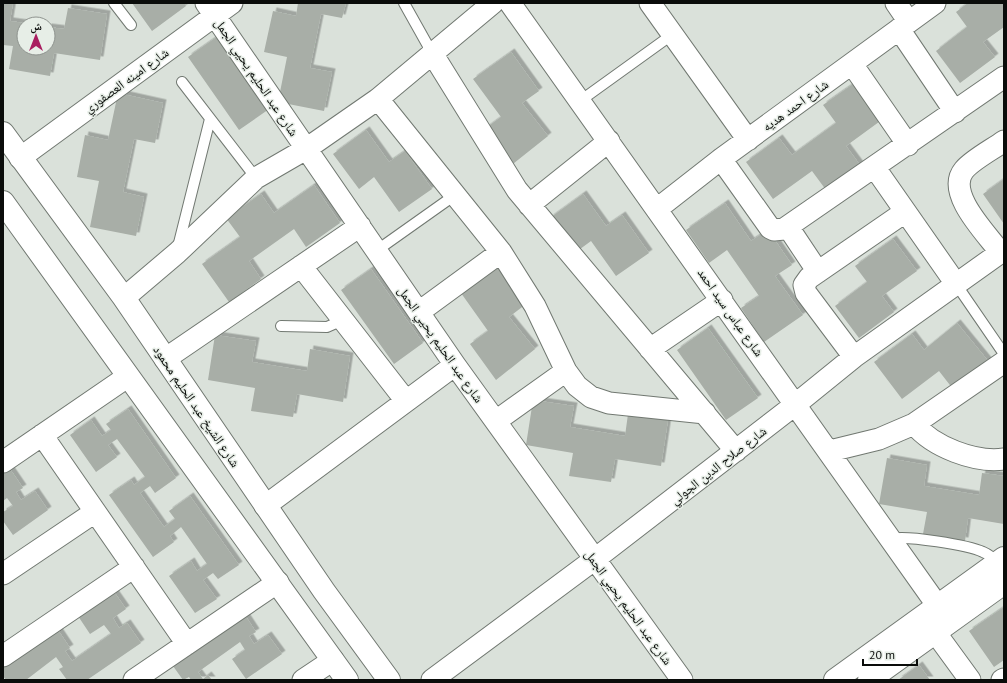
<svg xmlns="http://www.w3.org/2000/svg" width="1007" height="683" font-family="'PT Sans','Noto Naskh Arabic',sans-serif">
<defs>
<filter id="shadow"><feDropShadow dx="3.5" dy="-3.5" stdDeviation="0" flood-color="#0004"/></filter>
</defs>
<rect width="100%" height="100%" fill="#dae1da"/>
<path fill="#a8aea7" filter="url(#shadow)" d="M3 3H13L10 21 24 23V48H48V27L64 29 68 8 107 14 100 60 54 53 50 76 9 69 13 46 3 45Z
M132 3H184L186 6 152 31Z
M298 3H346L342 18 321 14 310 68 332 72 324 111 278 102 287 57 264 52 273 11 296 16Z
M968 3H1004V27L983 42 995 57 960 83 936 51 967 27 956 12Z
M221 34 272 107 239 130 188 57Z
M511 52 539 91 522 103 548 136 509 167 482 131 501 117 473 79Z
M856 82 883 119 846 146 860 165 826 190 812 171 773 199 746 162 779 138 792 155 836 123 823 105Z
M118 93 163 103 155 143 134 139 123 192 144 197 136 236 90 227 99 181 77 177 85 135 108 140Z
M366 130 389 162 405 151 432 189 399 212 374 177 359 189 333 154Z
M1004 179V224L983 194Z
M314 185 340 223 306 247 294 229 249 261 261 279 229 302 202 264 240 237 226 218 261 194 274 213Z
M583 194 606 226 622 215 649 253 616 276 591 241 576 252 550 218Z
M725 203 751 241 768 230 792 265 775 276 803 315 764 342 741 308 759 296 727 250 709 263 686 230Z
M893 239 917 271 882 296 894 312 859 338 835 306 867 282 855 266Z
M498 266 526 304 509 317 535 349 496 380 470 344 488 331 461 293Z
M371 269 423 343 394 364 341 290Z
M957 323 989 362 953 389 939 371 902 399 874 362 912 334 924 350Z
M708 328 758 398 726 420 677 350Z
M215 335 256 341 252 362 307 371 310 349 350 356 343 402 297 394 293 417 251 411 255 388 208 380Z
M533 400 574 406 570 427 625 436 628 414 668 420 661 466 615 459 611 482 569 476 573 453 526 445Z
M128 409 176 478 155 493 150 486 140 493 164 527 175 519 169 511 190 496 239 565 218 579 213 573 203 580 217 599 195 613 169 576 191 561 197 571 207 564 181 527 170 536 174 542 153 557 109 495 131 480 134 485 145 477 117 439 108 445 117 457 96 472 70 435 91 420 102 436 111 430 106 424Z
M887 458 927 465 924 486 979 495 982 473 1004 476V524L968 518 965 541 923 534 927 512 879 504Z
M8 466 23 488 16 492 21 500 35 491 48 510 13 535 3 521V512L13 506 7 498 3 501V469Z
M112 589 126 609 113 618 119 628 127 623 141 643 87 680H67L59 669 63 667 56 657 26 680H6L3 676V664L56 627 70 648 65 651 72 661 111 634 104 625 90 634 76 613Z
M1004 607V660L994 667 969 631Z
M241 609 256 632 249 636 254 644 268 635 282 654 246 679 232 659 245 650 240 642 198 672 203 679 208 675 212 680H191L189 677 183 680 168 659Z
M919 665 930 680H898Z"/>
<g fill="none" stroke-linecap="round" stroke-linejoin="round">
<g stroke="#717871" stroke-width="12">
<path id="service" d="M114 3 131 25
M404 3 432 53
M182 82 256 178
M580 101 673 34
M178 247 210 119
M376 251 455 195
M956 284 1004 354
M281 326 327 327 343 320
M891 539C906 535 968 545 983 552 988 554 993 558 997 563"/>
</g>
<g stroke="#717871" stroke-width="23">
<path id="minor" d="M206 3 455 365 682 680
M510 3 947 619
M650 3 748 140
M896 3 909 22
M899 29 955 112
M432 53 517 190 736 451
M852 64 908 145
M378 99 501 252 535 306 566 371 577 386 591 397 609 403 705 413
M20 158 232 3
M721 159 770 228 774 230 784 229 1004 77
M875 168 956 284
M529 205 609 141
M657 209 721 159 935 3
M788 227 818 272
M1000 252C987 234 945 193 964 170 972 160 993 149 1004 141
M301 266 406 401
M124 298 177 253 256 178 306 149 378 99 493 3
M419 312 501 252
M650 349 722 300
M854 357 806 293 804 285 809 278 905 212
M165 359 360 226
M496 421 566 371
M914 424C933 447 975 463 1004 459
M42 435 187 644
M830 451 879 439 914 424 1004 362
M3 462 127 377
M265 506 455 365
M3 574 95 512
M935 632 970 680
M3 656 134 567
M134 680 278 582
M303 680 333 660
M432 680 595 559 796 404 854 357 1004 250
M1002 680 1004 679"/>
</g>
<g stroke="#717871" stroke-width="24">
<path id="tertiary" d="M3 133 124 298 324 591 389 680
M3 202 347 680
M835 680 1004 558
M869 680 1004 583"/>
</g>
<use href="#service" stroke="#fff" stroke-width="10"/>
<use href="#minor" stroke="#fff" stroke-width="21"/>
<use href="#tertiary" stroke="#fff" stroke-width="22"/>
</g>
<g text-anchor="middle" stroke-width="3" stroke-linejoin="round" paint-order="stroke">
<g font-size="13" fill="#0a0c0a" stroke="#e7eee7">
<text transform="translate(257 77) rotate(56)" y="5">شارع عبد الحليم يحيي الجمل</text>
<text transform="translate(126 80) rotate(-36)" y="5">شارع امينه العصفوري</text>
<text transform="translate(795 105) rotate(-36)" y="5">شارع احمد هديه</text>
<text transform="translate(731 312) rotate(55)" y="5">شارع عباس سيد احمد</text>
<text transform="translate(441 344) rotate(55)" y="5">شارع عبد الحليم يحيي الجمل</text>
<text transform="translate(197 406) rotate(56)" y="5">شارع الشيخ عبد الحليم محمود</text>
<text transform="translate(718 465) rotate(-38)" y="5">شارع صلاح الدين الجولي</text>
<text transform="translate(629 607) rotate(54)" y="5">شارع عبد الحليم يحيي الجمل</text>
</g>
</g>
<rect width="1007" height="683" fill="none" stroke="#0a0c0a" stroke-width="8"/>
<g transform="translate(36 36)"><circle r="19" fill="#e7eee7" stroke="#8f948f"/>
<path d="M0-3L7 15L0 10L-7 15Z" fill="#a91d60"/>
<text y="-6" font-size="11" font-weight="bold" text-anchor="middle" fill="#0a0c0a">ش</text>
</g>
<path d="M863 659v6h54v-6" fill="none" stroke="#0a0c0a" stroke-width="2"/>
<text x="869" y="659" font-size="12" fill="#0a0c0a" stroke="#e7eee7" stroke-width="3" paint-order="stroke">20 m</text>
</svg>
